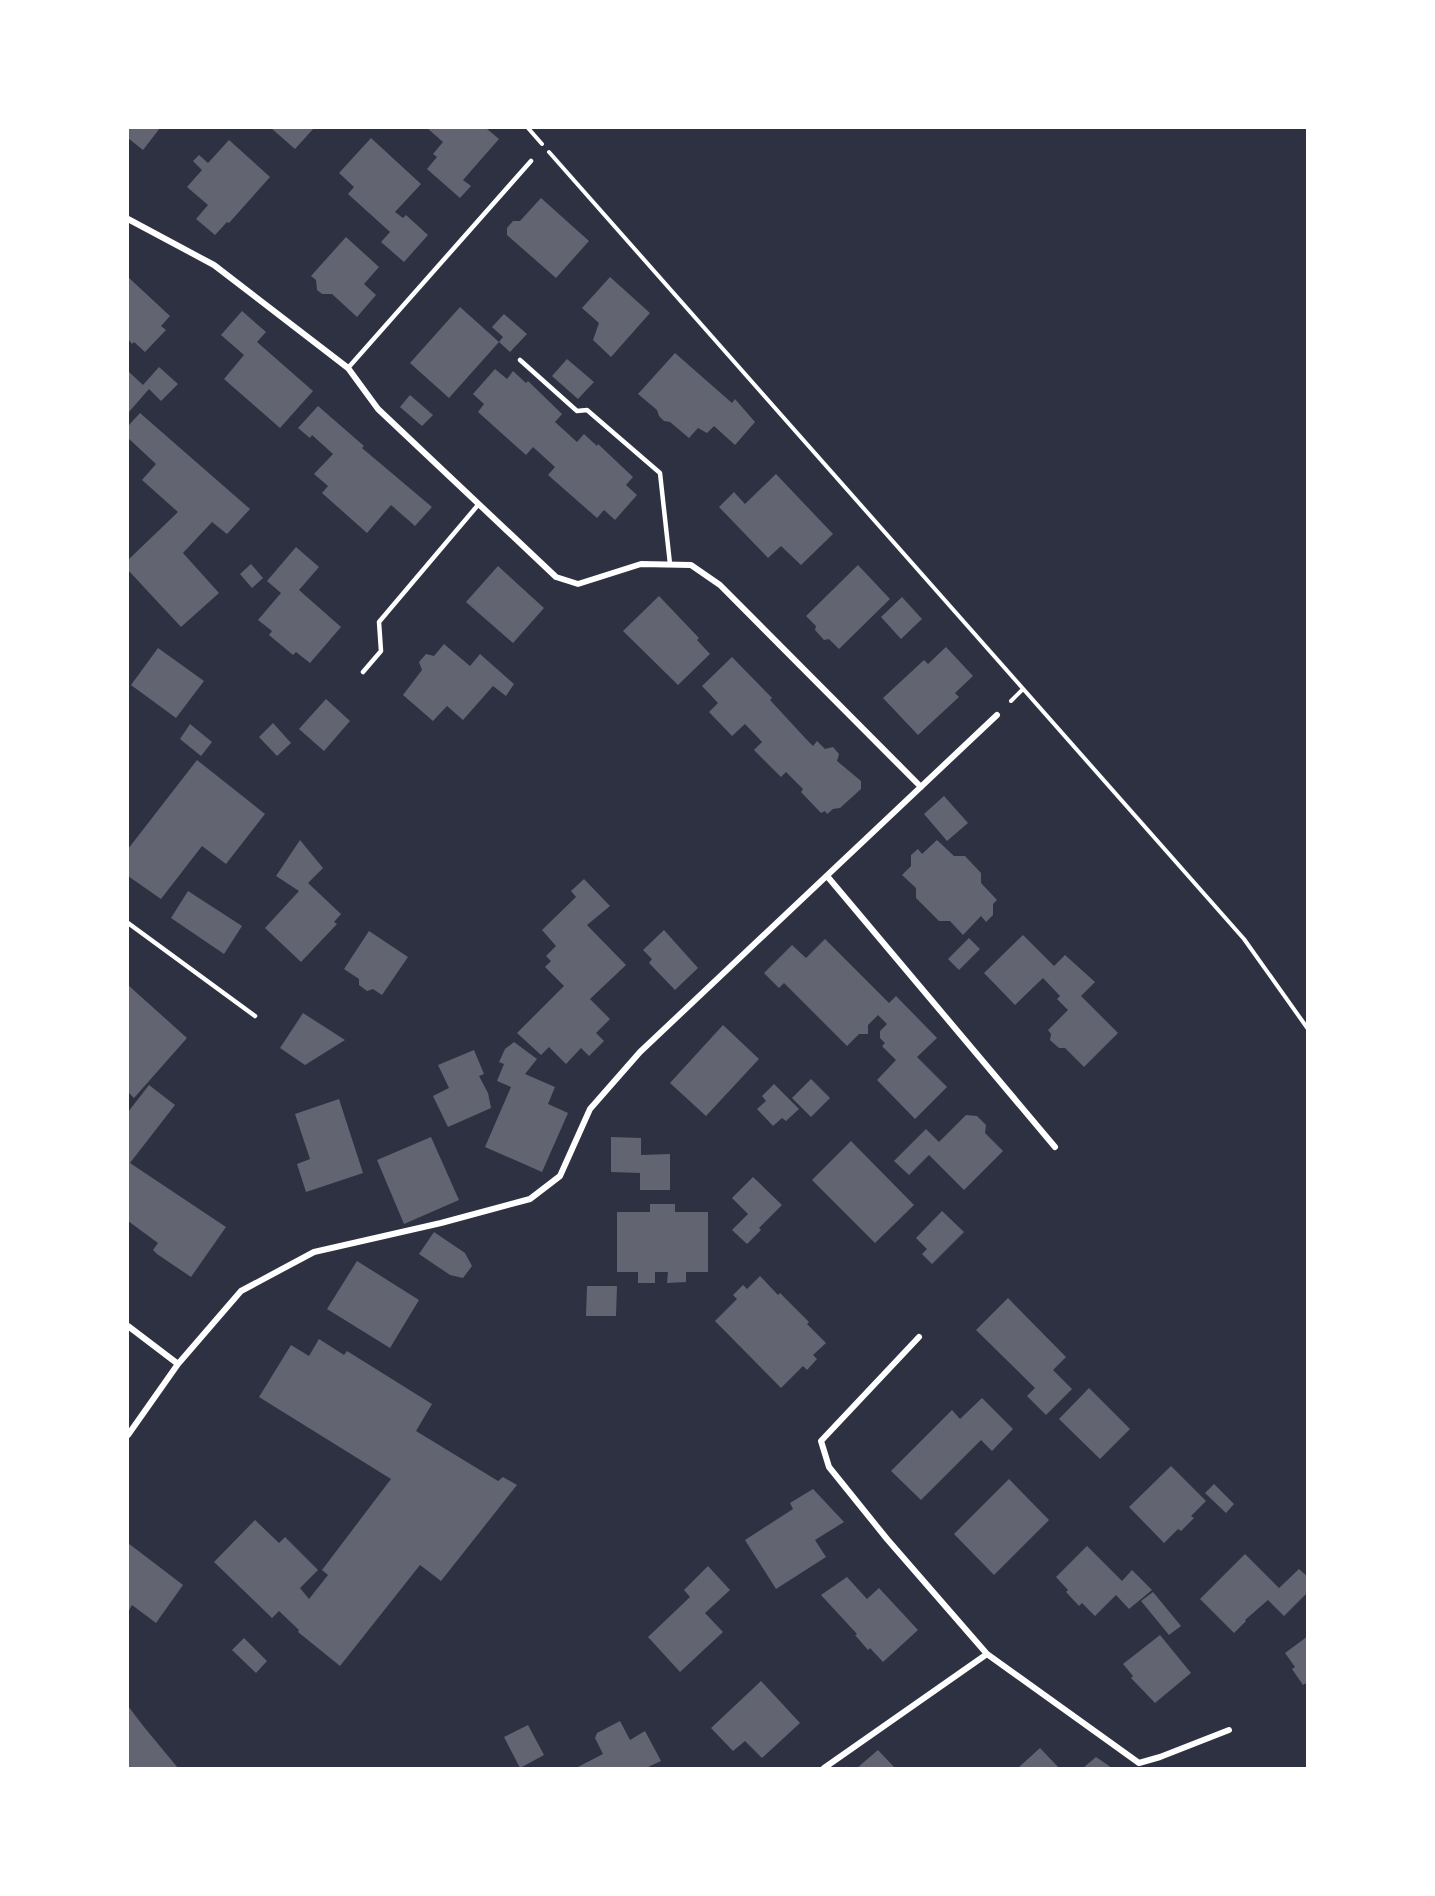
<svg xmlns="http://www.w3.org/2000/svg" width="1435" height="1896" font-family="'Varela Round',sans-serif">
<rect width="100%" height="100%" fill="#2d3142"/>
<path fill="#626471" d="M128 128H160L143 150 128 138Z
M271 128H314L295 149Z
M427 128H486L499 139 463 180 471 186 460 198 427 169 437 157 433 154 443 142Z
M371 138 421 184 395 212 403 218 406 215 428 235 404 262 381 242 390 232 348 194 354 187 339 173Z
M229 140 270 177 229 223 227 222 215 235 196 219 208 205 187 187 202 170 193 161 199 155 208 163Z
M541 198 589 241 556 278 507 235V228L513 221H520Z
M346 237 379 267 364 284 376 295 357 317 332 294H322L317 290 316 280 311 276Z
M128 277 170 316 161 326 166 330 145 352 134 342 132 344 128 339Z
M610 277 650 313 611 357 593 340 599 323 582 308Z
M460 307 499 342 503 337 492 327 504 314 527 334 510 352 499 342 449 398 410 363Z
M242 311 266 332 257 342 313 391 280 428 224 379 244 355 221 335Z
M675 353 732 403 735 399 755 422 735 445 714 426 707 433 698 428 689 438 670 422 664 421 659 416 657 410 638 394Z
M567 359 594 382 578 399 552 376Z
M159 367 178 384 161 401 149 389 128 413V371L143 385Z
M495 369 507 379 513 371 526 383 528 381 562 414 555 422 577 442 584 434 597 446 598 444 633 477 626 485 637 495 615 520 604 510 597 518 548 475 555 467 533 447 526 455 478 412 484 404 473 394Z
M410 395 433 415 422 426 400 407Z
M318 406 364 446 362 448 432 507 415 526 391 505 367 533 322 493 328 486 314 474 333 454 312 435 310 438 298 428Z
M140 413 250 509 227 534 212 522 183 553 219 593 181 627 128 570V560L178 512 142 480 156 464 128 438V426Z
M776 474 833 534 801 565 781 546 768 558 719 507 734 492 745 504Z
M296 547 319 567 299 590 341 627 310 663 296 652 293 655 269 635 272 631 258 620 281 593 267 581Z
M251 564 263 578 252 588 240 574Z
M858 565 890 599 839 649 829 639 824 640 815 630 816 626 806 616Z
M498 566 544 608 513 643 466 602Z
M659 596 699 638 697 640 710 654 678 685 623 631Z
M902 597 922 619 901 639 881 617Z
M444 644 470 666 480 654 514 684 506 696 493 686 463 720 447 706 433 721 403 695 422 670 419 662 426 654 434 656Z
M946 647 973 676 955 693 959 697 918 735 883 698 924 660 928 664Z
M158 648 204 681 176 718 131 685Z
M732 657 772 698 770 700 807 740 813 746 817 741 825 749 833 747 839 754 837 761 861 781V789L840 808 833 809 827 814 825 811 821 813 801 792 803 789 786 772 781 777 754 750 762 742 745 724 732 736 709 712 718 703 702 686Z
M326 699 350 721 324 751 299 729Z
M273 723 291 743 277 756 259 737Z
M190 724 212 742 201 756 180 739Z
M197 760 265 814 226 864 202 846 161 899 128 876V849Z
M944 796 968 823 947 841 924 814Z
M300 840 323 868 308 883 341 914 334 922 337 924 301 962 265 928 299 891 276 876Z
M937 840 954 856H965L981 873V883L997 900 993 904V915L986 922 981 916 963 935 950 921H939L916 898V888L902 875 911 866V855L918 849 922 854Z
M584 879 610 906 587 925 626 965 590 999 610 1019 596 1033 604 1041 589 1056 581 1048 566 1064 549 1047 541 1055 517 1033 564 986 545 967 551 961 546 956 556 946 542 930 576 897 571 891Z
M188 891 242 926 224 954 171 918Z
M664 930 698 968 675 990 649 963 652 959 643 950Z
M369 931 408 957 382 995 373 989 367 991 359 985V979L344 969Z
M1023 935 1054 966 1065 955 1095 982 1081 996 1118 1033 1084 1067 1065 1048H1059L1050 1040 1051 1034 1048 1030 1068 1010 1057 999 1060 996 1043 978 1015 1005 984 973Z
M969 938 980 949 959 970 948 959Z
M825 939 889 1003 896 996 937 1038 917 1057 947 1087 915 1119 877 1080 896 1060 882 1046 885 1043 880 1038V1031L887 1024 878 1015 868 1025V1034H859L847 1046 784 983 779 988 764 973 792 945 806 958Z
M128 985 187 1038 134 1098 128 1092Z
M303 1013 345 1040 305 1065 280 1048Z
M723 1025 759 1059 706 1116 670 1083Z
M514 1042 537 1059 525 1074 555 1087 548 1104 568 1113 542 1172 485 1147 511 1087 497 1081 504 1064 499 1062 505 1049Z
M474 1050 484 1074 479 1076 488 1093 491 1108 448 1127 433 1096 449 1088 438 1065Z
M811 1079 830 1098 811 1117 792 1098Z
M774 1084 799 1109 786 1121 782 1118 773 1126 757 1109 766 1101 762 1096Z
M149 1085 175 1105 130 1163 226 1227 191 1277 157 1254 153 1250 158 1243 128 1221V1112Z
M339 1099 363 1173 306 1192 297 1164 310 1159 295 1114Z
M966 1115 977 1116 986 1125 985 1133 1003 1151 964 1190 929 1155 909 1175 894 1161 926 1129 939 1142Z
M431 1137 459 1200 404 1224 377 1160Z
M611 1137 641 1138V1155L670 1154V1190H640V1173L611 1172Z
M851 1141 914 1205 875 1243 812 1180Z
M753 1177 782 1205 759 1228 761 1230 747 1244 732 1230 748 1214 732 1198Z
M650 1204H675V1212H708V1272H686V1282L667 1283 668 1272H655V1283H638V1272H617V1212H650Z
M942 1211 964 1232 932 1264 922 1254 927 1249 916 1238Z
M434 1232 465 1253 472 1266 463 1278 450 1275 419 1254Z
M357 1261 419 1300 390 1348 327 1309Z
M760 1276 778 1295 780 1293 809 1322 807 1324 826 1343 813 1355 817 1359 807 1370 803 1366 781 1388 715 1321 737 1299 733 1295 743 1285 747 1289Z
M587 1286H617L616 1316H586Z
M1008 1298 1066 1357 1053 1370 1072 1389 1046 1415 1027 1396 1035 1388 976 1330Z
M319 1339 344 1355 347 1351 432 1404 416 1431 498 1481 503 1477 517 1485 441 1581 420 1565 340 1666 298 1632 299 1630 279 1611 272 1618 214 1562 255 1520 279 1543 285 1537 318 1570 300 1588 309 1599 328 1575 322 1570 391 1479 259 1397 291 1345 309 1356Z
M1089 1388 1130 1429 1100 1459 1059 1419Z
M982 1398 1013 1429 992 1451 981 1440 921 1500 891 1471 952 1410 960 1419Z
M1171 1466 1206 1501 1191 1516 1194 1518 1181 1531 1178 1529 1164 1543 1129 1507Z
M1009 1479 1049 1520 994 1575 954 1534Z
M1214 1484 1234 1504 1226 1513 1205 1493Z
M813 1489 844 1522 815 1540 826 1557 776 1589 745 1540 793 1509 790 1503Z
M128 1543 183 1585 156 1623 132 1605 128 1612Z
M1087 1546 1122 1581 1132 1570 1152 1590 1129 1609 1116 1595 1095 1616 1082 1603 1079 1606 1066 1592 1068 1590 1056 1577Z
M1245 1554 1279 1588 1299 1569 1308 1577V1592L1284 1616 1268 1600 1245 1620 1246 1621 1234 1633 1200 1599Z
M708 1566 730 1590 705 1613 723 1632 680 1672 648 1637 690 1597 684 1590Z
M847 1577 867 1599 879 1588 918 1630 883 1662 870 1648 868 1650 855 1635 857 1634 821 1595Z
M1153 1592 1181 1626 1169 1635 1141 1601Z
M1160 1635 1191 1673 1155 1703 1131 1678 1133 1676 1123 1664Z
M1308 1636V1682L1303 1685 1292 1669 1295 1667 1285 1653Z
M244 1638 267 1661 256 1673 232 1650Z
M761 1681 800 1723 762 1758 745 1741 733 1751 711 1728Z
M128 1706 144 1727 178 1768H128Z
M620 1721 630 1740 645 1731 661 1761 646 1768H576L603 1754 595 1738 597 1733Z
M528 1725 544 1755 520 1768 504 1737Z
M1040 1748 1059 1768H1018Z
M878 1750 895 1768H857Z
M1096 1757 1112 1768H1083Z"/>
<g fill="none" stroke-linecap="round" stroke-linejoin="round">
<path stroke="#fff" stroke-width="4" d="M528 128 542 144
M549 152 1244 939 1308 1029
M1011 701 1023 689"/>
<path stroke="#fff" stroke-width="4.5" d="M520 360 577 411 587 410 660 473 670 564
M348 368 531 161
M363 672 381 651 379 622 478 505
M128 923 255 1016"/>
<path stroke="#fff" stroke-width="6" d="M128 219 214 265 348 368 378 409 556 577 578 584 641 564 691 565 720 585 921 787
M827 876 1055 1147
M128 1326 178 1364 128 1435
M178 1364 241 1291 314 1252 441 1223 530 1199 560 1176 590 1109 640 1052 997 715
M987 1654 1139 1763 1160 1757 1229 1730
M824 1768 987 1654 887 1539 829 1467 821 1441 919 1337"/>
</g>
<rect width="1435" height="1896" fill="none" stroke="#ffffff" stroke-width="258"/>
</svg>
